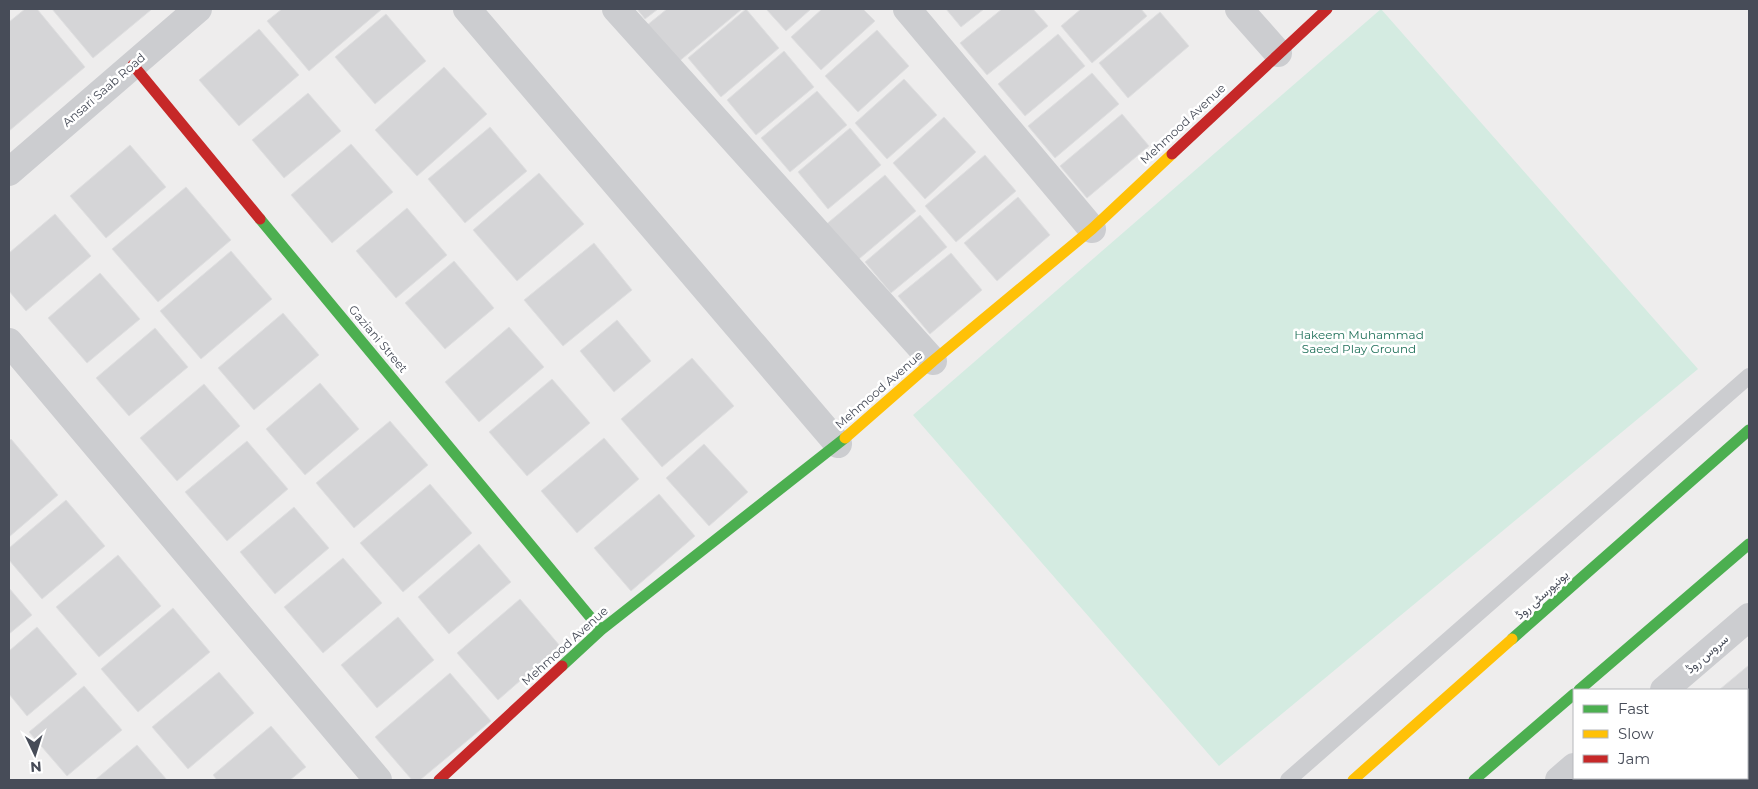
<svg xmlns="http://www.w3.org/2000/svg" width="1758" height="789" font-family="Montserrat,Vazirmatn,sans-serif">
<rect width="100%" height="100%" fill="#eeeded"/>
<path fill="#d4ebe1" d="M1381 9 1698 369 1219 766 913 415Z"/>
<path fill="#d5d5d7" stroke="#dfdfe0" d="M25 9H37L85 67 9 131V22Z
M52 9H152L93 58Z
M282 9H382L309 71 267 21Z
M637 9H658L645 19Z
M667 9H742L677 63 646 26Z
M746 9 779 48 721 97 688 58Z
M766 9H811L786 31Z
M822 9H863L875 21 821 70 791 37Z
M946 9H984L961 27Z
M1002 9H1033L1048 26 987 75 960 43Z
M1081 9H1141L1147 16 1092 63 1061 26Z
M1160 12 1189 46 1128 98 1099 63Z
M386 14 426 61 375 104 335 57Z
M259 29 299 75 239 126 199 80Z
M877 30 909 66 858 112 825 76Z
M1058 34 1085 66 1025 116 998 84Z
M784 51 814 87 756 135 727 100Z
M444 67 487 114 417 176 375 130Z
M1092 73 1119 104 1055 158 1028 126Z
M904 79 937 115 887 159 855 123Z
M817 91 847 125 790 172 761 138Z
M308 93 341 131 284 178 252 140Z
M1122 114 1149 146 1087 198 1060 166Z
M944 117 976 152 925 199 893 163Z
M490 127 527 171 465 223 428 179Z
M850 128 881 165 828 209 798 172Z
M351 144 393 192 332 243 291 195Z
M130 145 166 187 106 238 70 196Z
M985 155 1016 191 956 242 925 206Z
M539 173 584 224 517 281 473 230Z
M885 175 916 211 853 264 823 227Z
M186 187 231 240 158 302 112 249Z
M1018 197 1050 235 997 281 964 243Z
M407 208 447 255 396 298 356 251Z
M55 214 91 256 26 311 9 291V253Z
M920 215 947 247 891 293 865 262Z
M594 243 632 290 563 346 524 300Z
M231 251 272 299 201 359 160 311Z
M951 253 982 290 930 334 898 296Z
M454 261 494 308 445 349 405 303Z
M100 273 140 319 87 363 48 318Z
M283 313 319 355 254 410 218 368Z
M617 320 651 361 614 392 580 351Z
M509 327 544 367 479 422 445 382Z
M155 328 188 367 129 416 96 378Z
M692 358 734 406 662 467 621 419Z
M552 379 590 423 527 476 489 432Z
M320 383 359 429 305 475 266 429Z
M204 384 240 426 177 481 140 438Z
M390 421 428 465 354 528 316 483Z
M604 438 639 479 577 533 541 491Z
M11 439 58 495 9 537V441Z
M247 441 288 489 227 541 185 492Z
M704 444 748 492 709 526 666 478Z
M430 484 472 533 403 592 360 543Z
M659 494 695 536 631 591 594 548Z
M66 500 105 546 42 599 9 560V548Z
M294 507 329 548 275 594 240 552Z
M479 544 511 582 449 634 418 597Z
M118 555 161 606 99 657 56 607Z
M343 558 382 603 323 653 284 607Z
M9 588 32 615 9 634Z
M520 599 560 646 498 700 457 653Z
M173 608 210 652 138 712 101 669Z
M398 617 434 660 377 708 341 665Z
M37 627 77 674 27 716 9 694V651Z
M1749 665V748L1747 745V690H1719Z
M219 672 254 713 188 769 152 727Z
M450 673 491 721 420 780H412L375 737Z
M84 686 122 730 67 776 29 732Z
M271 726 306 767 290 780H217L213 775Z
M137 745 167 780H95Z
M1747 762 1749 764V780H1687L1685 778H1747Z
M1617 778H1678L1680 780H1615Z"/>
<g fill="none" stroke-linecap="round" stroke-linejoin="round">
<path stroke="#cccdd0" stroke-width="16" d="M1288 780 1749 376"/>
<path stroke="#cccdd0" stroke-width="28" d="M467 9 838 444
M616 9 933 361
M907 9 1092 229
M1239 9 1278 53
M9 172 198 9
M9 342 378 780
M1664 690 1749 617
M1559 780 1574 767"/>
<path stroke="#4caf50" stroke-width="11" d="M260 219 601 630
M1512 639 1749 430
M562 666 601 630 845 438
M1579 690 1749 544
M1474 780 1574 694"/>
<path stroke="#ffc107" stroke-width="11" d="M845 438 933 361 1092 229 1172 154
M1353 780 1512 639"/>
<path stroke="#c62828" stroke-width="11" d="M133 65 260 219
M1172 154 1327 9
M439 780 562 666"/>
</g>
<g text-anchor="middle" stroke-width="5" stroke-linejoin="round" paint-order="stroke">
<g font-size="12" fill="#474c58" stroke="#fff">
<text transform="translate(104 90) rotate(-41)" y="4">Ansari Saab Road</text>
<text transform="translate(1183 124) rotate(-43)" y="4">Mehmood Avenue</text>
<text transform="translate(378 339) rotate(50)" y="4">Gaziani Street</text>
<text transform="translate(879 390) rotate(-41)" y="4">Mehmood Avenue</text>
<text transform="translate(1542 595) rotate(-42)" y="4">یونیورسٹی روڈ</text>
<text transform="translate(565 646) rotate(-42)" y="4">Mehmood Avenue</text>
<text transform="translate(1707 654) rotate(-41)" y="4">سروس روڈ</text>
</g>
<g font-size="12" fill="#20715a" stroke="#fff">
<text x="1359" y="339">Hakeem Muhammad<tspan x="1359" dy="14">Saeed Play Ground</tspan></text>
</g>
</g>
<rect width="1758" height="789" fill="none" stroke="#474c58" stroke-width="20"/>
<rect x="1573" y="689" width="175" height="90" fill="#ffffff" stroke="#b5b7bc"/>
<rect x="1583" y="705" width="25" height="8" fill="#4caf50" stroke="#b5b7bc"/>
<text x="1618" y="714" font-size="15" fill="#474c58">Fast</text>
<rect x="1583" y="730" width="25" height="8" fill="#ffc107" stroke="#b5b7bc"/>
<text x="1618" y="739" font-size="15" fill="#474c58">Slow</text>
<rect x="1583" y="755" width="25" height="8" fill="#c62828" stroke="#b5b7bc"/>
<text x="1618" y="764" font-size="15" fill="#474c58">Jam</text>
<g transform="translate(35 754) rotate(176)" stroke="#ffffff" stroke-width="4" paint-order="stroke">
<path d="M0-4L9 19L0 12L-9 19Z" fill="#474c58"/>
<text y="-8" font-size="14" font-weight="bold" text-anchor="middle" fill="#474c58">N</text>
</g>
</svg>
